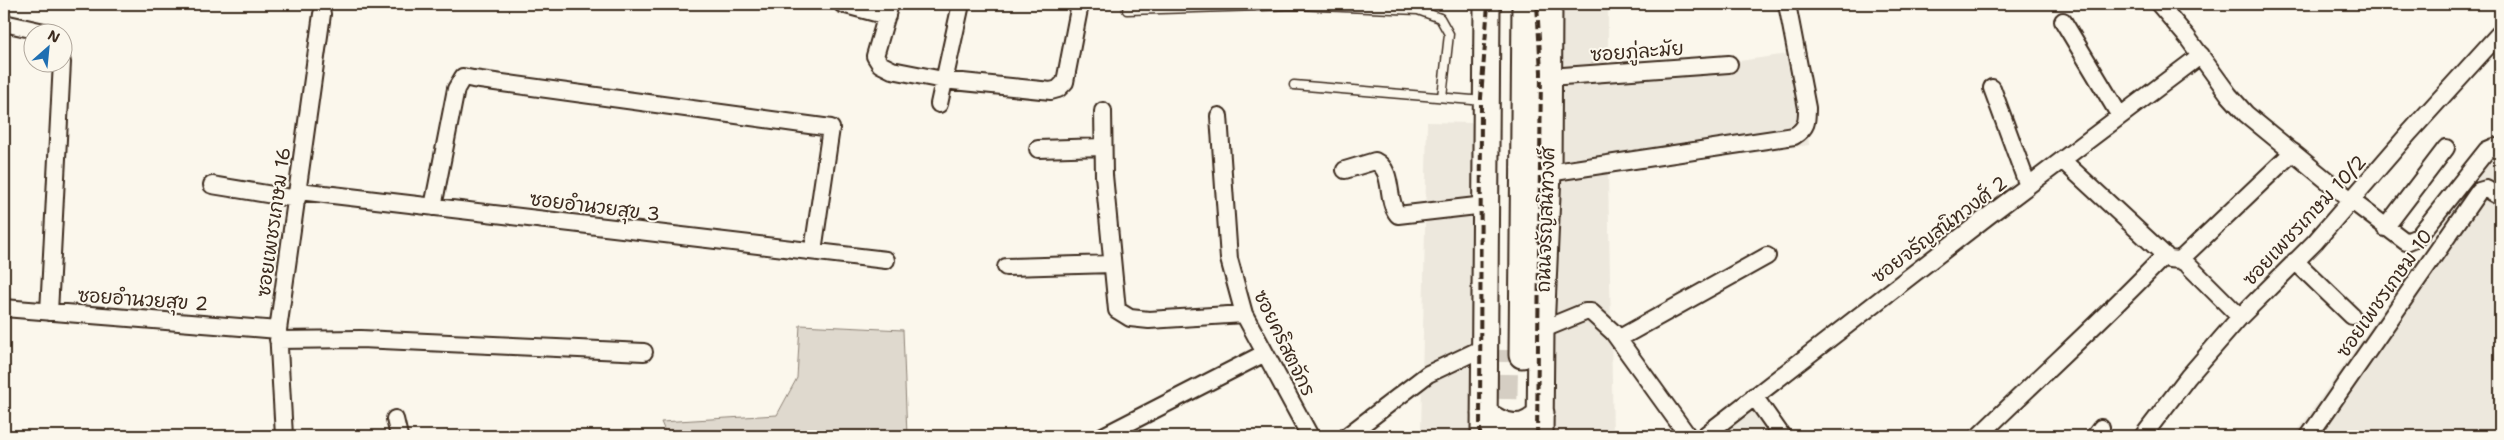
<svg xmlns="http://www.w3.org/2000/svg" width="2504" height="440" font-family="'Shantell Sans','Playpen Sans Thai',sans-serif">
<rect width="100%" height="100%" fill="#fbf7ec"/>
<filter id="ink" filterUnits="userSpaceOnUse"><feTurbulence type="fractalNoise" baseFrequency=".02" numOctaves="2"/><feDisplacementMap in="SourceGraphic" scale="10" xChannelSelector="R" yChannelSelector="G"/><feConvolveMatrix kernelMatrix="1 2 1 2 8 2 1 2 1" color-interpolation-filters="sRGB"/></filter>
<g filter="url(#ink)">
<path fill="#ede8dd" d="M1556 4H1608V80L1802 52 1809 145 1608 173 1613 436H1552Z
M1427 122 1473 123 1472 436H1421Z
M2500 161V436H2294L2485 165Z
M1741 395 1777 436H1691Z"/>
<path fill="#dfd9ce" stroke="#8d8276" d="M800 325 903 330 907 436H667L661 422 777 415 797 378Z"/>
<g fill="none" stroke-linecap="round" stroke-linejoin="round">
<path stroke="#d5cec3" stroke-width="25" stroke-dasharray="25 12" stroke-linecap="butt" d="M1504 436 1506 350"/>
<g stroke="#3b2a1e" stroke-width="11">
<path id="service" d="M1127 10 1295 5 1418 10 1440 18 1449 34 1442 97
M1294 85 1484 101"/>
</g>
<g stroke="#3b2a1e" stroke-width="20">
<path id="minor" d="M842 4 887 16
M890 4 875 56 880 64 892 70 943 80 1051 91 1058 89 1065 82 1080 4
M2159 4 2187 37 2229 95 2246 114 2352 201 2406 242 2418 237 2487 150 2494 147 2500 148
M2063 21 2120 116
M4 23 44 32
M1549 77 1729 64
M1992 88 2028 186
M939 104 961 4
M1103 111 1104 175 1117 310 1130 318 1149 320 1244 314
M1219 116 1229 259 1244 314 1310 436
M1038 149 1103 147
M2062 160 2169 259 2180 260 2187 264 2240 317
M1345 170 1375 161C1395 171 1385 199 1398 215L1485 205
M1548 173 1794 136C1807 128 1807 122 1807 108L1787 4
M212 185 297 199
M299 191 886 260
M433 207 456 89 463 77 473 79 831 128 813 251
M2385 228 2446 148
M2180 260 2293 152
M2295 261 2352 316
M1006 267 1112 264
M4 308 278 330
M49 312 62 62
M1541 330 1585 312H1591L1613 332 1688 436
M1618 339 1767 256
M278 340 361 339 644 352
M1754 396 1782 436
M395 419 399 436
M284 436 278 330 322 14
M1103 436 1265 353
M1347 436 1428 374 1483 348
M1704 436 1988 216 2201 55
M1979 436C2041 375 2105 318 2165 255
M2095 436 2101 428
M2143 436 2188 377 2240 317 2315 242 2410 132 2499 34
M2309 436 2479 191 2486 189 2500 197"/>
</g>
<g stroke="#3b2a1e" stroke-width="29">
<path id="primary" d="M1522 355 1525 4
M1484 413C1503 428 1524 434 1541 413
M1484 436 1487 4
M1540 436 1541 330 1548 173 1549 4"/>
</g>
<use href="#service" stroke="#fbf7ec" stroke-width="8"/>
<use href="#minor" stroke="#fbf7ec" stroke-width="16"/>
<use href="#primary" stroke="#fbf7ec" stroke-width="25"/>
<path stroke="#3b2a1e" stroke-width="4" stroke-dasharray="8 4" stroke-linecap="butt" d="M1480 436 1481 98 1488 4
M1537 436 1541 72 1537 4"/>
</g>
</g>
<g text-anchor="middle" stroke-width="4" stroke-linejoin="round" paint-order="stroke">
<g font-size="19" fill="#3b2a1e" stroke="#fbf7ec">
<text transform="translate(1637 51) rotate(-4)" y="7">ซอยภู่ละมัย</text>
<text transform="translate(595 206) rotate(7)" y="7">ซอยอำนวยสุข 3</text>
<text transform="translate(1545 220) rotate(-88)" y="7">ถนนจรัญสนิทวงศ์</text>
<text transform="translate(2304 220) rotate(-47)" y="7">ซอยเพชรเกษม 10/2</text>
<text transform="translate(273 222) rotate(-82)" y="7">ซอยเพชรเกษม 16</text>
<text transform="translate(1939 229) rotate(-37)" y="7">ซอยจรัญสนิทวงศ์ 2</text>
<text transform="translate(2384 293) rotate(-55)" y="7">ซอยเพชรเกษม 10</text>
<text transform="translate(143 299) rotate(4)" y="7">ซอยอำนวยสุข 2</text>
<text transform="translate(1285 343) rotate(64)" y="7">ซอยคริสตจักร</text>
</g>
</g>
<rect width="2504" height="440" fill="none" stroke="#fbf7ec" stroke-width="20"/>
<rect x="10" y="10" width="2484" height="420" fill="none" stroke="#3b2a1e" stroke-width="2" filter="url(#ink)"/>
<g transform="translate(48 48) rotate(27)"><circle r="24" fill="#fbf7ec" stroke="#aea59a"/>
<path d="M0-4L9 19L0 12L-9 19Z" fill="#1f6fb2"/>
<text y="-8" font-size="14" font-weight="bold" text-anchor="middle" fill="#3b2a1e">N</text>
</g>
</svg>
